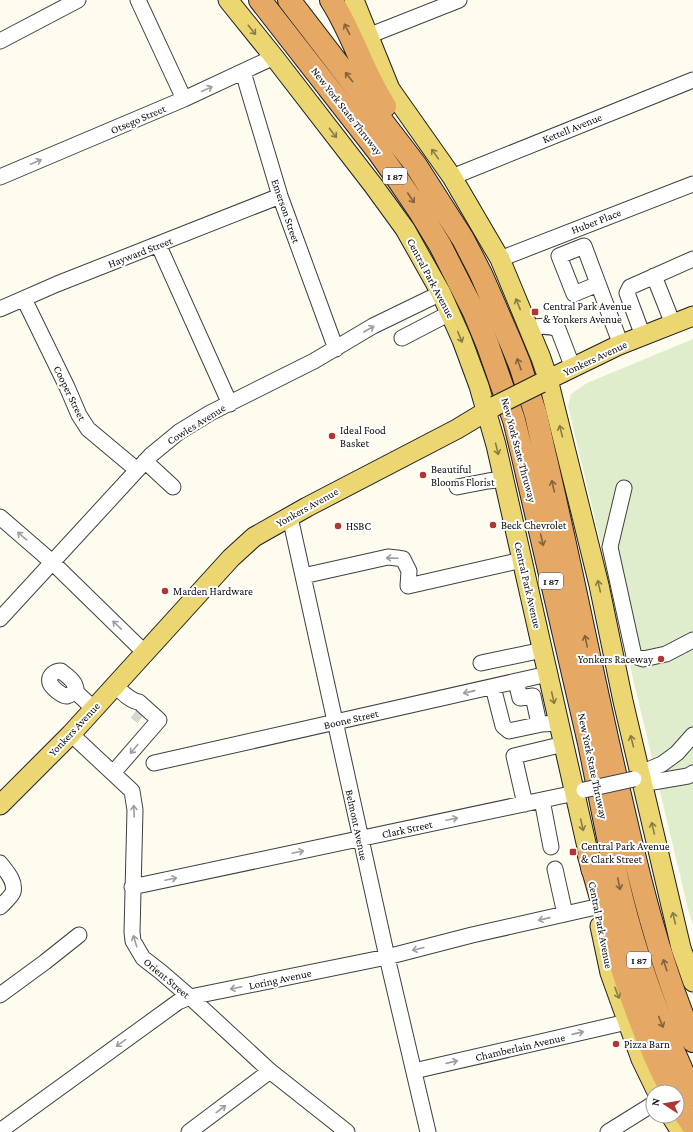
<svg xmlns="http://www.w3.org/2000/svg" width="693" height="1132" font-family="'Crimson Pro',serif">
<rect width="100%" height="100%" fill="#fdfcef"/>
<path fill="#e0edcd" d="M693 339V925L689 913 568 406 571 394 587 383Z"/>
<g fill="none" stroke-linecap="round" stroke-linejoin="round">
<path stroke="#d9d8cd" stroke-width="15" stroke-dasharray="15 8" stroke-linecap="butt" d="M135 712 142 717"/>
<g stroke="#404040" stroke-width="17">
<path id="minor" d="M138 0 184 99
M368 36 459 0
M0 41 78 0
M243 72 280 196 336 349
M0 177 184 99 274 57
M452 177 693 80
M158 244 230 404
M500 259 693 184
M654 276 673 324
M598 284 574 294 559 256 584 246 621 345
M24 299 67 387 79 415 88 429 137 470
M0 309 57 284 280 196
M528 328C539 326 548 325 558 329L573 368
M643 336 627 293 630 287 693 259
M402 338 450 313
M145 461 173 487
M457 487 488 481 504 479
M624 488 610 547 634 656 643 659 666 654 693 640
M0 517 52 562 139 647 146 651
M290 517 387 957 428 1132
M303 576 388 557 397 558 403 559 409 571 408 586 522 560
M0 619 151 455 179 432 210 413 314 361 373 326 441 293
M481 663 543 650
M516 681 520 698 533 696 539 724
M493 687 503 726 509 731 542 724 559 723
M76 692C73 693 70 695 67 696 63 697 51 687 50 683 48 675 55 671 61 671 68 677 77 682 76 692L94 709
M71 734 132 791 135 810 132 932 133 941 143 958 161 972 190 997 270 1071 347 1132
M154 763 548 674
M113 773 159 720 139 702C130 701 121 691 114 685
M634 779H641L653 782 688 776 693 773
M641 779 650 769 662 764 677 753 693 735
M542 800 551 847
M525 804 514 756 564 744
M0 863C6 871 16 881 13 892 11 897 4 903 0 907
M555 869 565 914
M132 887 575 793 584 790
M0 995 45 962 79 935
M414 1071 627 1022
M0 1131 178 1002 190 997 387 957 472 935 596 907
M189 1132 270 1071
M608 1132 653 1104"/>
</g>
<g stroke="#1e1e1e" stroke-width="21">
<path id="major" d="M228 0 274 57 373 185 405 229 441 293 462 340 479 386 496 445 589 856 591 870
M354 0 390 89 452 177 500 259 541 358 548 379 599 585 623 701 681 948 693 982
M541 383 617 346 693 316
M0 805 71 734 231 558 254 537 307 507 457 429 495 406
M600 926 610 973 641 1059 657 1092
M671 1116 681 1132"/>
</g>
<g stroke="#1e1e1e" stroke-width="24">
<path id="highway" d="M260 0 377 150 399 181 420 212 440 245 474 312 488 346 514 420 522 453C544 550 567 646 589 743 602 806 613 870 631 932 647 988 668 1042 693 1094
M289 0 415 164 463 239 481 274 511 343 520 365 536 415 544 451C571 565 593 680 620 795 639 878 659 962 693 1041
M331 0C353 34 363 73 385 106
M589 856C612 936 633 1018 672 1092
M677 1101 693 1126"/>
</g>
<use href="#minor" stroke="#fff" stroke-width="15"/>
<use href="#major" stroke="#ebd672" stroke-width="19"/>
<use href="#highway" stroke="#e6a865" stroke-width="22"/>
<g stroke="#404040" stroke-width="17" stroke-linecap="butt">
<path id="minor-bridge" d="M584 790 634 779"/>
</g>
<g stroke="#1e1e1e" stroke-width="21" stroke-linecap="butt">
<path id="major-bridge" d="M495 406 541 383"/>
</g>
<use href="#minor-bridge" stroke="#fff" stroke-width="15"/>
<use href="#major-bridge" stroke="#ebd672" stroke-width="19"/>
</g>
<defs><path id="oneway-shaft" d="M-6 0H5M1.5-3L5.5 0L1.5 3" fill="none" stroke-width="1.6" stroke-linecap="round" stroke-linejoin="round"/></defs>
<g stroke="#84623d">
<use href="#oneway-shaft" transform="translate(347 29) rotate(-117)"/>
<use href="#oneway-shaft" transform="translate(349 77) rotate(-128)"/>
<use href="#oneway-shaft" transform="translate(411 198) rotate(56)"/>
<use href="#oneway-shaft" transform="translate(519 364) rotate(-110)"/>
<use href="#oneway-shaft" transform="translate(553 486) rotate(-103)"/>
<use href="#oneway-shaft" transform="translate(542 540) rotate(77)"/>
<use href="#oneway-shaft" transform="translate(586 641) rotate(-102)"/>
<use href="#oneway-shaft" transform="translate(619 884) rotate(78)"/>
<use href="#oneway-shaft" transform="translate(665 965) rotate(-108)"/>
<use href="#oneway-shaft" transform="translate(661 1022) rotate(68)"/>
</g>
<g stroke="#877c45">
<use href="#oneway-shaft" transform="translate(252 30) rotate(51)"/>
<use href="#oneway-shaft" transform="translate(333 133) rotate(52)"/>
<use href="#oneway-shaft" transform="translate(435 154) rotate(-125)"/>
<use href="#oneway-shaft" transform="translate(518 304) rotate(-112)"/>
<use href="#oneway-shaft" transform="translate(460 337) rotate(68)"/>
<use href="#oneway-shaft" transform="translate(561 431) rotate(-104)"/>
<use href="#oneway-shaft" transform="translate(497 449) rotate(76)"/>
<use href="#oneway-shaft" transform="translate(599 586) rotate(-103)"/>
<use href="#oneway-shaft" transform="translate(553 698) rotate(77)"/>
<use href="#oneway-shaft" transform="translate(632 741) rotate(-104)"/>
<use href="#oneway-shaft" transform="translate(582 825) rotate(77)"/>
<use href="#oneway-shaft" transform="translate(653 828) rotate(-103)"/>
<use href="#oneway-shaft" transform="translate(674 918) rotate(-103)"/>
<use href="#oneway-shaft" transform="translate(617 993) rotate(70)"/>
</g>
<g stroke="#9e9e9e">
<use href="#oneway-shaft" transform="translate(207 89) rotate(-25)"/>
<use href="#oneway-shaft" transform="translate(36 162) rotate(-23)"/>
<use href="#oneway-shaft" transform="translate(369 329) rotate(-30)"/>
<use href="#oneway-shaft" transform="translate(22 536) rotate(-139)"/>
<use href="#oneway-shaft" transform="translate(392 558) rotate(-178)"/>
<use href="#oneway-shaft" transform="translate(117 625) rotate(-136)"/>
<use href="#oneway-shaft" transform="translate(469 692) rotate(167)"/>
<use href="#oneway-shaft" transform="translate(134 749) rotate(131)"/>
<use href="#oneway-shaft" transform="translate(134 811) rotate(-92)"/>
<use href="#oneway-shaft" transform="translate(452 819) rotate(-12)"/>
<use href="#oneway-shaft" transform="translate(298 852) rotate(-12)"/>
<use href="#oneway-shaft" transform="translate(171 879) rotate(-12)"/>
<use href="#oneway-shaft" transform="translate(544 919) rotate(167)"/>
<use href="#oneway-shaft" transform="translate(135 941) rotate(-107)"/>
<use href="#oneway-shaft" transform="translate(418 949) rotate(166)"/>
<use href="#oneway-shaft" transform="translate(236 988) rotate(168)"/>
<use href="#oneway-shaft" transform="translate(578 1033) rotate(-13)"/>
<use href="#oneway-shaft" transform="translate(121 1043) rotate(144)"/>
<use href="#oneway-shaft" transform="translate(452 1062) rotate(-13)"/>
<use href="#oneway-shaft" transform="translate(221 1109) rotate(-37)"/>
</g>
<g fill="#b03533" stroke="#fff" stroke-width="1.5">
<rect x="531" y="308" width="8" height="8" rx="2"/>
<circle cx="332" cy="436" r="4"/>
<circle cx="423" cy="475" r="4"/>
<circle cx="493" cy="525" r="4"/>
<circle cx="338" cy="526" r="4"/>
<circle cx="165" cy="591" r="4"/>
<circle cx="661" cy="659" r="4"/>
<rect x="569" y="848" width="8" height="8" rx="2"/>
<circle cx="616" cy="1044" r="4"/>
</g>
<g text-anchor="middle" stroke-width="4" stroke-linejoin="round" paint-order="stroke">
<g fill="#fff" stroke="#565656" stroke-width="1">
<rect x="383" y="168" width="24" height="16" rx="3"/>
<rect x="539" y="573" width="24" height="16" rx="3"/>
<rect x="627" y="952" width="24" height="16" rx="3"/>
</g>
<g font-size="10" font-weight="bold" fill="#0d0d0d">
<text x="395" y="180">I 87</text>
<text x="551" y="585">I 87</text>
<text x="639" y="964">I 87</text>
</g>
<g font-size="11" fill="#0d0d0d" stroke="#fff">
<text transform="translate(347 111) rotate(52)" y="4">New York State Thruway</text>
<text transform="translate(138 119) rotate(-23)" y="4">Otsego Street</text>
<text transform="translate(572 128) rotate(-22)" y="4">Kettell Avenue</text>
<text transform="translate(286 211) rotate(71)" y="4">Emerson Street</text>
<text transform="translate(596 221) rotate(-21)" y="4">Huber Place</text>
<text transform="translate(140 252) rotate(-21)" y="4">Hayward Street</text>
<text transform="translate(431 278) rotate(62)" y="4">Central Park Avenue</text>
<text transform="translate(595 358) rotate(-25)" y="4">Yonkers Avenue</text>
<text transform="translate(70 393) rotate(64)" y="4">Cooper Street</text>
<text transform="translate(196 424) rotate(-32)" y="4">Cowles Avenue</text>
<text transform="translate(519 450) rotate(75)" y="4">New York State Thruway</text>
<text transform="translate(307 507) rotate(-29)" y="4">Yonkers Avenue</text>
<text transform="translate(528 585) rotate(77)" y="4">Central Park Avenue</text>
<text transform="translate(351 719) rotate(-13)" y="4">Boone Street</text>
<text transform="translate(74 729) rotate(-47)" y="4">Yonkers Avenue</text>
<text transform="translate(593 766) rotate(78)" y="4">New York State Thruway</text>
<text transform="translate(357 825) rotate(78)" y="4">Belmont Avenue</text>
<text transform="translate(407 829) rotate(-12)" y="4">Clark Street</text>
<text transform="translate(601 925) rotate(79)" y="4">Central Park Avenue</text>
<text transform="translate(167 978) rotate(40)" y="4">Orient Street</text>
<text transform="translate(280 979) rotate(-12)" y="4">Loring Avenue</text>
<text transform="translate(520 1047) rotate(-13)" y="4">Chamberlain Avenue</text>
</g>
<g font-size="11" fill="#0d0d0d" stroke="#fff" text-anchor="start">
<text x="543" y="310">Central Park Avenue<tspan x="543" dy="13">&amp; Yonkers Avenue</tspan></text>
<text x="340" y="434">Ideal Food<tspan x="340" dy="13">Basket</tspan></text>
<text x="431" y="473">Beautiful<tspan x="431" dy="13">Blooms Florist</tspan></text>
<text x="501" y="529">Beck Chevrolet</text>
<text x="346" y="530">HSBC</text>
<text x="173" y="595">Marden Hardware</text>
<text x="653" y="663" text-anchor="end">Yonkers Raceway</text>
<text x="581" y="850">Central Park Avenue<tspan x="581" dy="13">&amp; Clark Street</tspan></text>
<text x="624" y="1048">Pizza Barn</text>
</g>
</g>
<g transform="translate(665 1104) rotate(282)"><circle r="19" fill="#ffffff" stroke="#9e9e9e"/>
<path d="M0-3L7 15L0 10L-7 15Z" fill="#b03533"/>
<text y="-6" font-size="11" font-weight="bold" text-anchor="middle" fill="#0d0d0d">N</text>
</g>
</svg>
